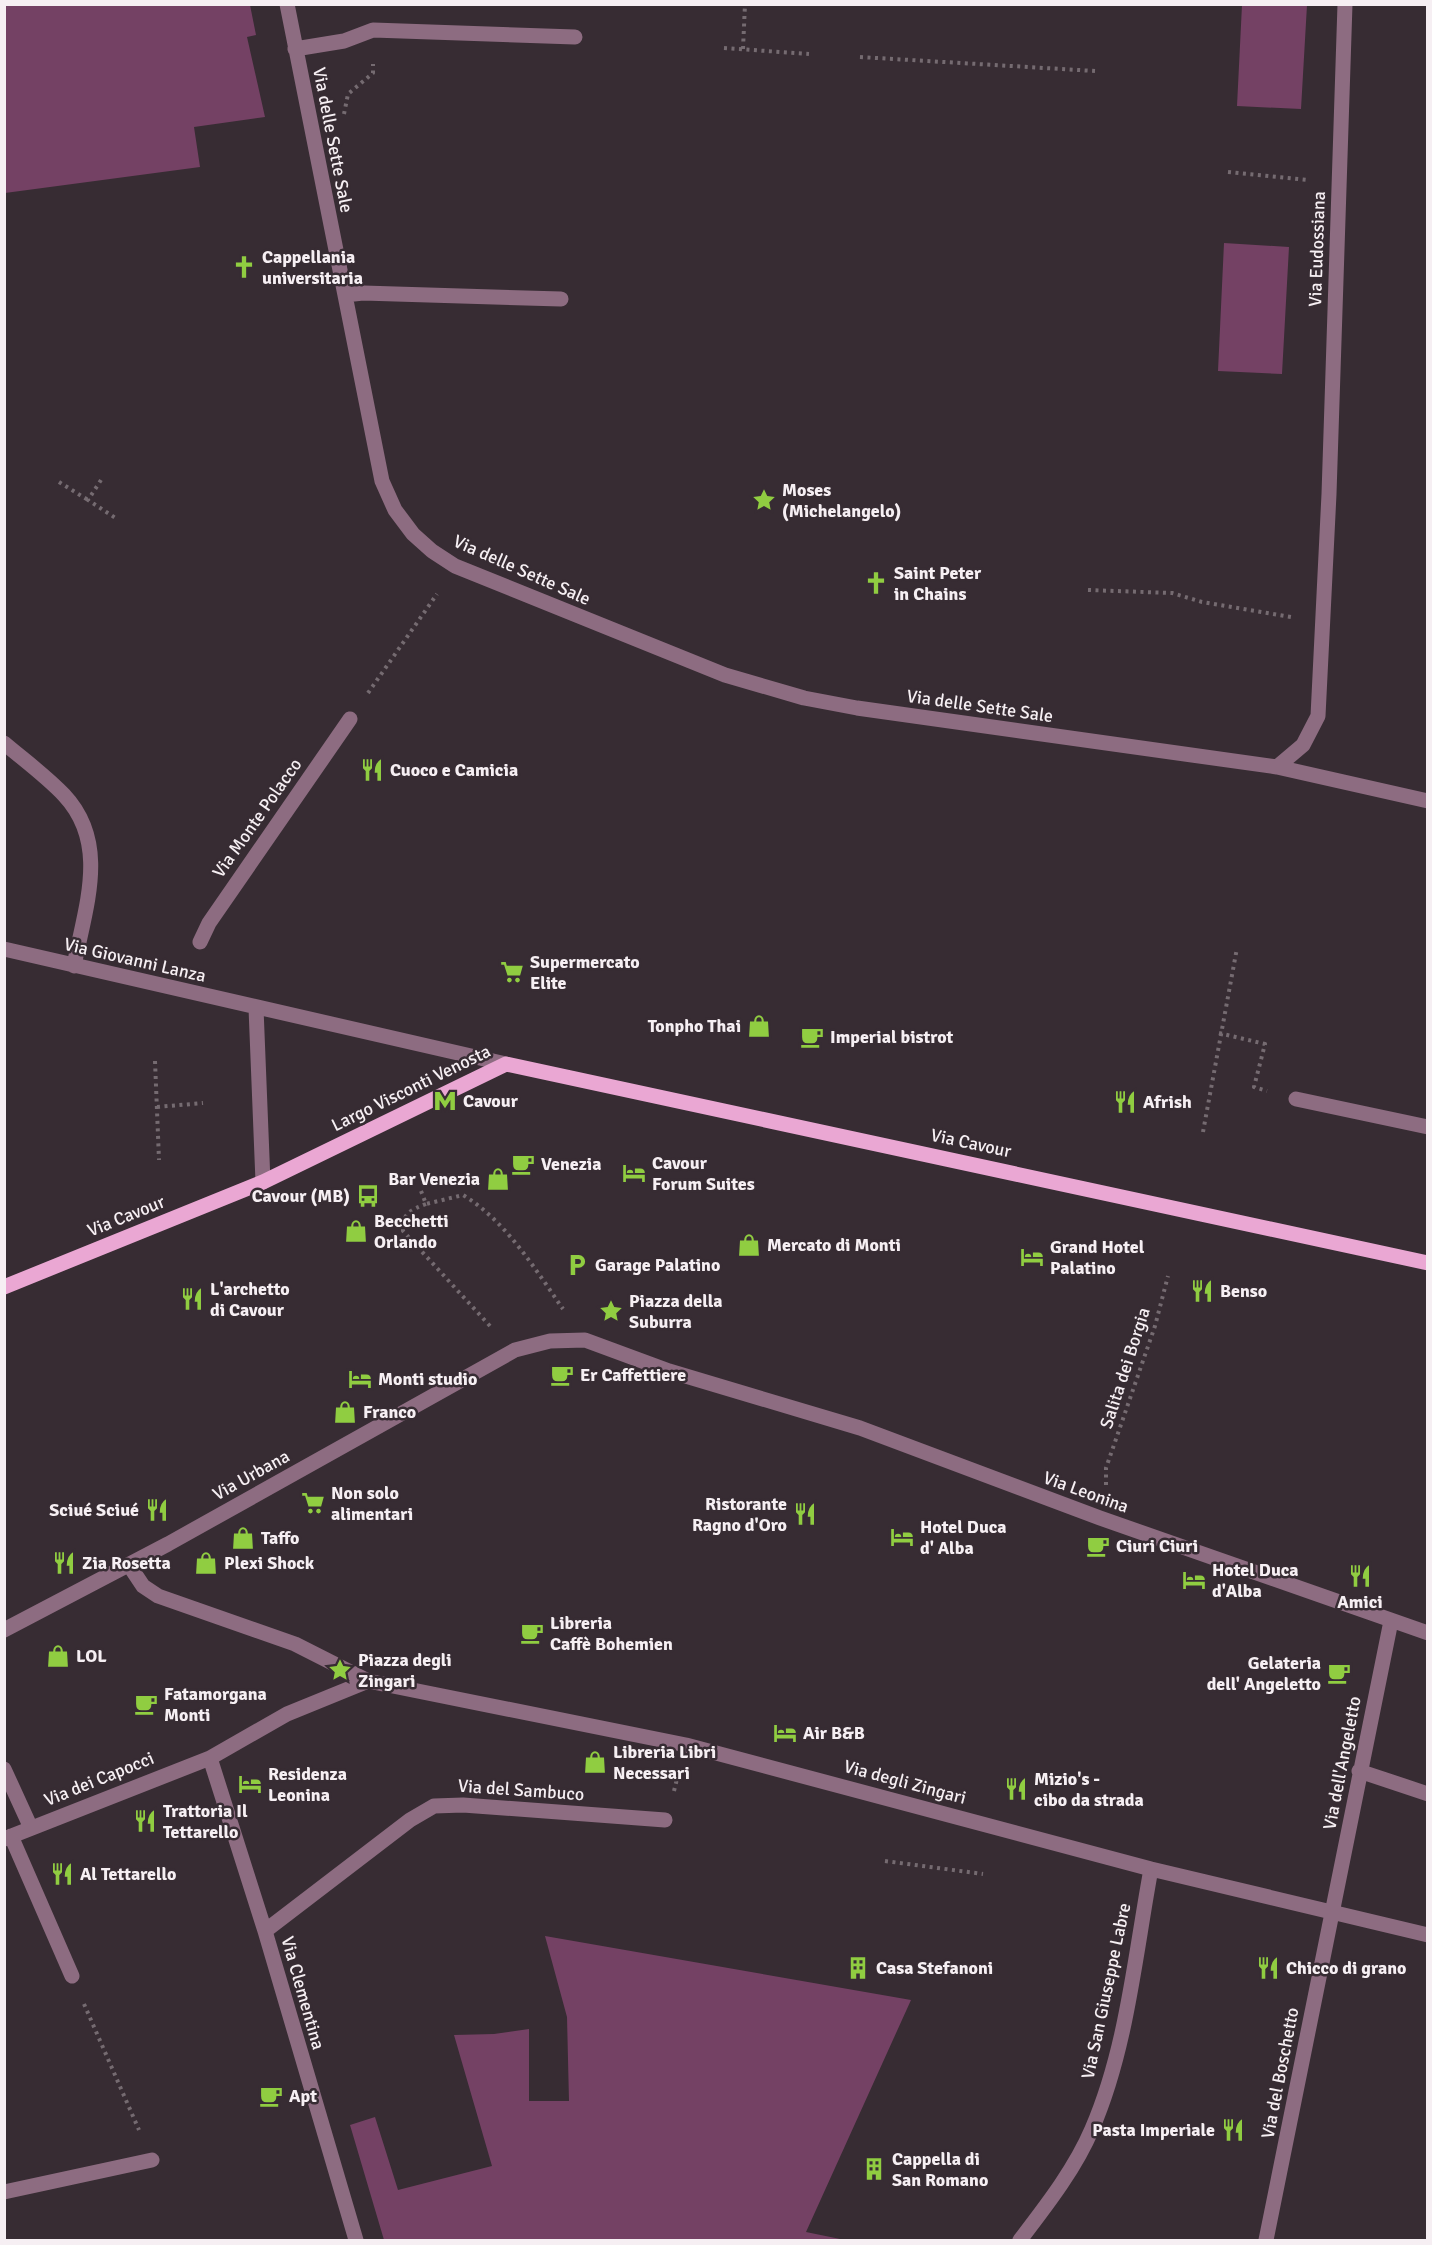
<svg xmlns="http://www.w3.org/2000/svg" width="1432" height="2245" font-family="Signika,sans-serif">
<rect width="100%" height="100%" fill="#372c33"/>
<path fill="#744164" d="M4 5H250L256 35 247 37 265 117 194 127 200 167 5 193Z
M1242 5H1307L1301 109 1237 106Z
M1224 243 1289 247 1282 374 1218 371Z
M545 1936 911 2000 806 2232 845 2240H384L350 2125 375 2117 398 2190 492 2166 454 2035 494 2034 529 2029V2101H569L567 2017Z"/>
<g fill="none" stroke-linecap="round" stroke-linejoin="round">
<path stroke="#756b71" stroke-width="4" stroke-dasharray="3 4.5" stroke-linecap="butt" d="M724 48 809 54
M743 49 745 4
M860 57 1095 71
M344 114 348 94 373 73V64
M1228 172 1308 180
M101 480 88 500 117 519
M59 482 88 500
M1088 590 1172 593 1202 602 1291 617
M368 693 437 594
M1219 1033 1265 1044 1254 1087 1267 1091
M155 1061 159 1160
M157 1107 203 1103
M1203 1132 1237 948
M421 1191 426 1204 463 1195C506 1221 535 1269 563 1309
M426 1204C411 1210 402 1213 403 1231L490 1326
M1106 1485V1468L1155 1326 1168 1276
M674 1791 678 1775
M885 1861 983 1874
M84 2004 139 2130"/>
<path stroke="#8d6c81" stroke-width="15" d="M287 4 382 481 395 510 413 534 432 551 455 566 725 675 804 698 857 708 1277 767 1428 801
M295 49 344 41 373 30 575 37
M345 295 363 293 561 299
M4 743C24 760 46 776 64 795 110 844 85 907 74 966
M1277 767 1303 745 1318 716 1329 494 1345 4
M200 942 209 923 350 719
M4 949 506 1064
M256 1008 263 1182
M1296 1099 1428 1127
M129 1565 143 1586 158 1596 295 1644 368 1681 686 1745 1151 1869 1428 1935
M4 1630 168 1544 515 1350 550 1341 585 1340 669 1371 860 1428 1100 1518 1428 1633
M210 1758 265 1931 356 2240
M4 1769 31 1828
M1359 1771 1428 1794
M11 1836 72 1976
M4 1839 210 1758 287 1714 368 1681
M265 1931 410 1820 434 1806 463 1805 665 1820
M4 2192 152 2160
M1020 2240C1046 2206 1075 2169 1092 2129 1127 2048 1135 1955 1151 1869
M1266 2240 1391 1621"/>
<path stroke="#eaa7d3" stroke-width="15" d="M4 1287 263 1182 506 1064 1428 1263"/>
</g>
<defs>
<g id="church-bare" transform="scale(1.8)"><path d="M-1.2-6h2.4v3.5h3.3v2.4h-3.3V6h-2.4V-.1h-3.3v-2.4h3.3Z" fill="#90cd41" stroke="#372c33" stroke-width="2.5" paint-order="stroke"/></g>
<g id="sight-bare" transform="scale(1.8)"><path d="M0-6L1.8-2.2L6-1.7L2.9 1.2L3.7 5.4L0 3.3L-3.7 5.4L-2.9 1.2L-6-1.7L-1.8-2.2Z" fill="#90cd41" stroke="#372c33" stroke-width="2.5" paint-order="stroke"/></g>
<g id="restaurant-bare" transform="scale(1.8)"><path d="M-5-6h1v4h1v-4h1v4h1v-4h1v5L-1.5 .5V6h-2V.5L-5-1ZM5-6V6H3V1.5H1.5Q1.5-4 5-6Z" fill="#90cd41" stroke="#372c33" stroke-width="2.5" paint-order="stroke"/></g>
<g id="supermarket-bare" transform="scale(1.8)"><path d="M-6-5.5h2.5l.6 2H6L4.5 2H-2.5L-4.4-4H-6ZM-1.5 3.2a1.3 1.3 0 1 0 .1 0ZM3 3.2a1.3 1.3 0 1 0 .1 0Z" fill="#90cd41" stroke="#372c33" stroke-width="2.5" paint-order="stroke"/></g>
<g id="shop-bare" transform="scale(1.8)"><path d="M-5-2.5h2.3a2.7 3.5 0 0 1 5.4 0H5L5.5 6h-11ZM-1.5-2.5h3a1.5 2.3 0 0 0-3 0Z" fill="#90cd41" stroke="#372c33" stroke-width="2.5" paint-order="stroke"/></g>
<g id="cafe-bare" transform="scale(1.8)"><path d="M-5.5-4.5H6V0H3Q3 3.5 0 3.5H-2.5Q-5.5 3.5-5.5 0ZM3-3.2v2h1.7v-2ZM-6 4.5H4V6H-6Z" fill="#90cd41" stroke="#372c33" stroke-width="2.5" paint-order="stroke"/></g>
<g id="metro-bare" transform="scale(1.8)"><path d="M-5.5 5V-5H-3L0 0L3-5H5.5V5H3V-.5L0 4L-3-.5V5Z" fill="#90cd41" stroke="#372c33" stroke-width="2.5" paint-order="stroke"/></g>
<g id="hotel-bare" transform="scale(1.8)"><path d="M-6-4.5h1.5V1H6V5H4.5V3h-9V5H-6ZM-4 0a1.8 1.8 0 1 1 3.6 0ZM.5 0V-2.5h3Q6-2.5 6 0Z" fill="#90cd41" stroke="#372c33" stroke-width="2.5" paint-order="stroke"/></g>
<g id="bus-bare" transform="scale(1.8)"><path d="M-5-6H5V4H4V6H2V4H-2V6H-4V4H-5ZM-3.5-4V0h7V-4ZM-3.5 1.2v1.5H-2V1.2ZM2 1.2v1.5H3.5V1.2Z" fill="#90cd41" stroke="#372c33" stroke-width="2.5" paint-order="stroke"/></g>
<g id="parking-bare" transform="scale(1.8)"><path d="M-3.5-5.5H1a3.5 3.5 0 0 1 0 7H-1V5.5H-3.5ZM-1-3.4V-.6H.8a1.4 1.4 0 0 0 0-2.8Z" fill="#90cd41" stroke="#372c33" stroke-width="2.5" paint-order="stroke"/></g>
<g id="building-bare" transform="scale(1.8)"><path d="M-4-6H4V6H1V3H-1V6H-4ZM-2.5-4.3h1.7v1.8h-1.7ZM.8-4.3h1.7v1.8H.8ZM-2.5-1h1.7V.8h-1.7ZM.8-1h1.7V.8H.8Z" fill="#90cd41" stroke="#372c33" stroke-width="2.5" paint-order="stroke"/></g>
</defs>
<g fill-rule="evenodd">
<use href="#church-bare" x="244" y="267"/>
<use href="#sight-bare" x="764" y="500"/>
<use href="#church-bare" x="876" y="583"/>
<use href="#restaurant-bare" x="372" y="770"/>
<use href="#supermarket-bare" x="512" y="972"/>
<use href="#shop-bare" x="759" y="1026"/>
<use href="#cafe-bare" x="812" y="1037"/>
<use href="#metro-bare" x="445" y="1101"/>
<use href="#restaurant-bare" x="1125" y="1102"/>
<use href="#cafe-bare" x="523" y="1164"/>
<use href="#hotel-bare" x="634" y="1173"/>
<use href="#shop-bare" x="498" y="1179"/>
<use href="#bus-bare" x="368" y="1196"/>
<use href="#shop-bare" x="356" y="1231"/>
<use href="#shop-bare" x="749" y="1245"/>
<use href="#hotel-bare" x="1032" y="1257"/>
<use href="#parking-bare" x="577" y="1265"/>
<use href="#restaurant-bare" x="1202" y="1291"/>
<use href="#restaurant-bare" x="192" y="1299"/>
<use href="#sight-bare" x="611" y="1311"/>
<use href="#cafe-bare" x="562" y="1375"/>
<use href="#hotel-bare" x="360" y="1379"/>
<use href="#shop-bare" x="345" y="1412"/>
<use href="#supermarket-bare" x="313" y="1503"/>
<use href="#restaurant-bare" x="157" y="1510"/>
<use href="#restaurant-bare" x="805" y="1514"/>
<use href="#hotel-bare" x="902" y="1537"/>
<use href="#shop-bare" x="243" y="1538"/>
<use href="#cafe-bare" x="1098" y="1546"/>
<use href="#restaurant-bare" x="64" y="1563"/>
<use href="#shop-bare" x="206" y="1563"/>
<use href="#restaurant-bare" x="1360" y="1576"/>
<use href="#hotel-bare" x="1194" y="1580"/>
<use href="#cafe-bare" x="532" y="1633"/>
<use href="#shop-bare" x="58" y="1656"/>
<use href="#sight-bare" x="340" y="1670"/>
<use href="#cafe-bare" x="1339" y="1673"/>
<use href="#cafe-bare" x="146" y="1704"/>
<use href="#hotel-bare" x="785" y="1733"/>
<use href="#shop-bare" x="595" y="1762"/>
<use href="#hotel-bare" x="250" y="1784"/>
<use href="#restaurant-bare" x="1016" y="1789"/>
<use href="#restaurant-bare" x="145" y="1821"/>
<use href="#restaurant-bare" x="62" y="1874"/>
<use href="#building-bare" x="858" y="1968"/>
<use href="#restaurant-bare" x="1268" y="1968"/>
<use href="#cafe-bare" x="271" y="2096"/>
<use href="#restaurant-bare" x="1233" y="2130"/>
<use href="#building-bare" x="874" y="2169"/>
</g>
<g text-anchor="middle" stroke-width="5" stroke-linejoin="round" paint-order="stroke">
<g font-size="18" fill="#f6eff3" stroke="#372c33">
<text transform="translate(333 140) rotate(79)" y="6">Via delle Sette Sale</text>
<text transform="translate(1317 249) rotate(-88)" y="6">Via Eudossiana</text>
<text transform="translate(522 570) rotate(24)" y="6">Via delle Sette Sale</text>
<text transform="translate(980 706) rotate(8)" y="6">Via delle Sette Sale</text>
<text transform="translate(257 818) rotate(-55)" y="6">Via Monte Polacco</text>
<text transform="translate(135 960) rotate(13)" y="6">Via Giovanni Lanza</text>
<text transform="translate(411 1088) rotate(-26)" y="6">Largo Visconti Venosta</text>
<text transform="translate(971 1143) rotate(12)" y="6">Via Cavour</text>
<text transform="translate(126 1216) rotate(-22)" y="6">Via Cavour</text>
<text transform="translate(1125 1368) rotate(-72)" y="6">Salita dei Borgia</text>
<text transform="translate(251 1475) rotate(-29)" y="6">Via Urbana</text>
<text transform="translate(1086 1492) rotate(20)" y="6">Via Leonina</text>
<text transform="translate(1342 1763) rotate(-79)" y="6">Via dell'Angeletto</text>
<text transform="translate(99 1779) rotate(-22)" y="6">Via dei Capocci</text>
<text transform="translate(905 1782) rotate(15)" y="6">Via degli Zingari</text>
<text transform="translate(521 1790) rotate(4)" y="6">Via del Sambuco</text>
<text transform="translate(1106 1991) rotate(-78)" y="6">Via San Giuseppe Labre</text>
<text transform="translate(303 1993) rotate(74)" y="6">Via Clementina</text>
<text transform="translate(1280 2073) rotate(-79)" y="6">Via del Boschetto</text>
</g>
<g font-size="18" font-weight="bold" fill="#f6eff3" stroke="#372c33" text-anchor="start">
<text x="262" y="263">Cappellania<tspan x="262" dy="21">universitaria</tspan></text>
<text x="782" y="496">Moses<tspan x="782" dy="21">(Michelangelo)</tspan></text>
<text x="894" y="579">Saint Peter<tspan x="894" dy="21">in Chains</tspan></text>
<text x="390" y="776">Cuoco e Camicia</text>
<text x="530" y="968">Supermercato<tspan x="530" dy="21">Elite</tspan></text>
<text x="741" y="1032" text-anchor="end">Tonpho Thai</text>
<text x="830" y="1043">Imperial bistrot</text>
<text x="463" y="1107">Cavour</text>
<text x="1143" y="1108">Afrish</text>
<text x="652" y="1169">Cavour<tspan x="652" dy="21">Forum Suites</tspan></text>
<text x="541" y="1170">Venezia</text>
<text x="480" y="1185" text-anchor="end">Bar Venezia</text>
<text x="350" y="1202" text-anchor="end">Cavour (MB)</text>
<text x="374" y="1227">Becchetti<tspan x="374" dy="21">Orlando</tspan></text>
<text x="767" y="1251">Mercato di Monti</text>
<text x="1050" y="1253">Grand Hotel<tspan x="1050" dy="21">Palatino</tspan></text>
<text x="595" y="1271">Garage Palatino</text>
<text x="210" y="1295">L'archetto<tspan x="210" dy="21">di Cavour</tspan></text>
<text x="1220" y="1297">Benso</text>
<text x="629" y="1307">Piazza della<tspan x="629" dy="21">Suburra</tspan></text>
<text x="580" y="1381">Er Caffettiere</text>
<text x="378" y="1385">Monti studio</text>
<text x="363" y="1418">Franco</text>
<text x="331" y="1499">Non solo<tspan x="331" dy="21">alimentari</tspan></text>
<text x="787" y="1510" text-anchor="end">Ristorante<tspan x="787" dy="21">Ragno d'Oro</tspan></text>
<text x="139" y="1516" text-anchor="end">Sciué Sciué</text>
<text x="920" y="1533">Hotel Duca<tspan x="920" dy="21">d' Alba</tspan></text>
<text x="261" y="1544">Taffo</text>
<text x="1116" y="1552">Ciuri Ciuri</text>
<text x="82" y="1569">Zia Rosetta</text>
<text x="224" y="1569">Plexi Shock</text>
<text x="1212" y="1576">Hotel Duca<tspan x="1212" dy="21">d'Alba</tspan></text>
<text x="1360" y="1608" text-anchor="middle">Amici</text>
<text x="550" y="1629">Libreria<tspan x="550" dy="21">Caffè Bohemien</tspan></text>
<text x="76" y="1662">LOL</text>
<text x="358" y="1666">Piazza degli<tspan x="358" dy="21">Zingari</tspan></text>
<text x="1321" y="1669" text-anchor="end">Gelateria<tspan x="1321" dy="21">dell' Angeletto</tspan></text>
<text x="164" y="1700">Fatamorgana<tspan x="164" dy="21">Monti</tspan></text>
<text x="803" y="1739">Air B&amp;B</text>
<text x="613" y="1758">Libreria Libri<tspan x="613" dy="21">Necessari</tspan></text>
<text x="268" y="1780">Residenza<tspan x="268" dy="21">Leonina</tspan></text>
<text x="1034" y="1785">Mizio's -<tspan x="1034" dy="21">cibo da strada</tspan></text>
<text x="163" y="1817">Trattoria Il<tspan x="163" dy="21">Tettarello</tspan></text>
<text x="80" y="1880">Al Tettarello</text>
<text x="876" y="1974">Casa Stefanoni</text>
<text x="1286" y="1974">Chicco di grano</text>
<text x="289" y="2102">Apt</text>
<text x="1215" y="2136" text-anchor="end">Pasta Imperiale</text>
<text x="892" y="2165">Cappella di<tspan x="892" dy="21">San Romano</tspan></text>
</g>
</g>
<rect width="1432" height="2245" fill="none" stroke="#f6eff3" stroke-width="12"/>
</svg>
